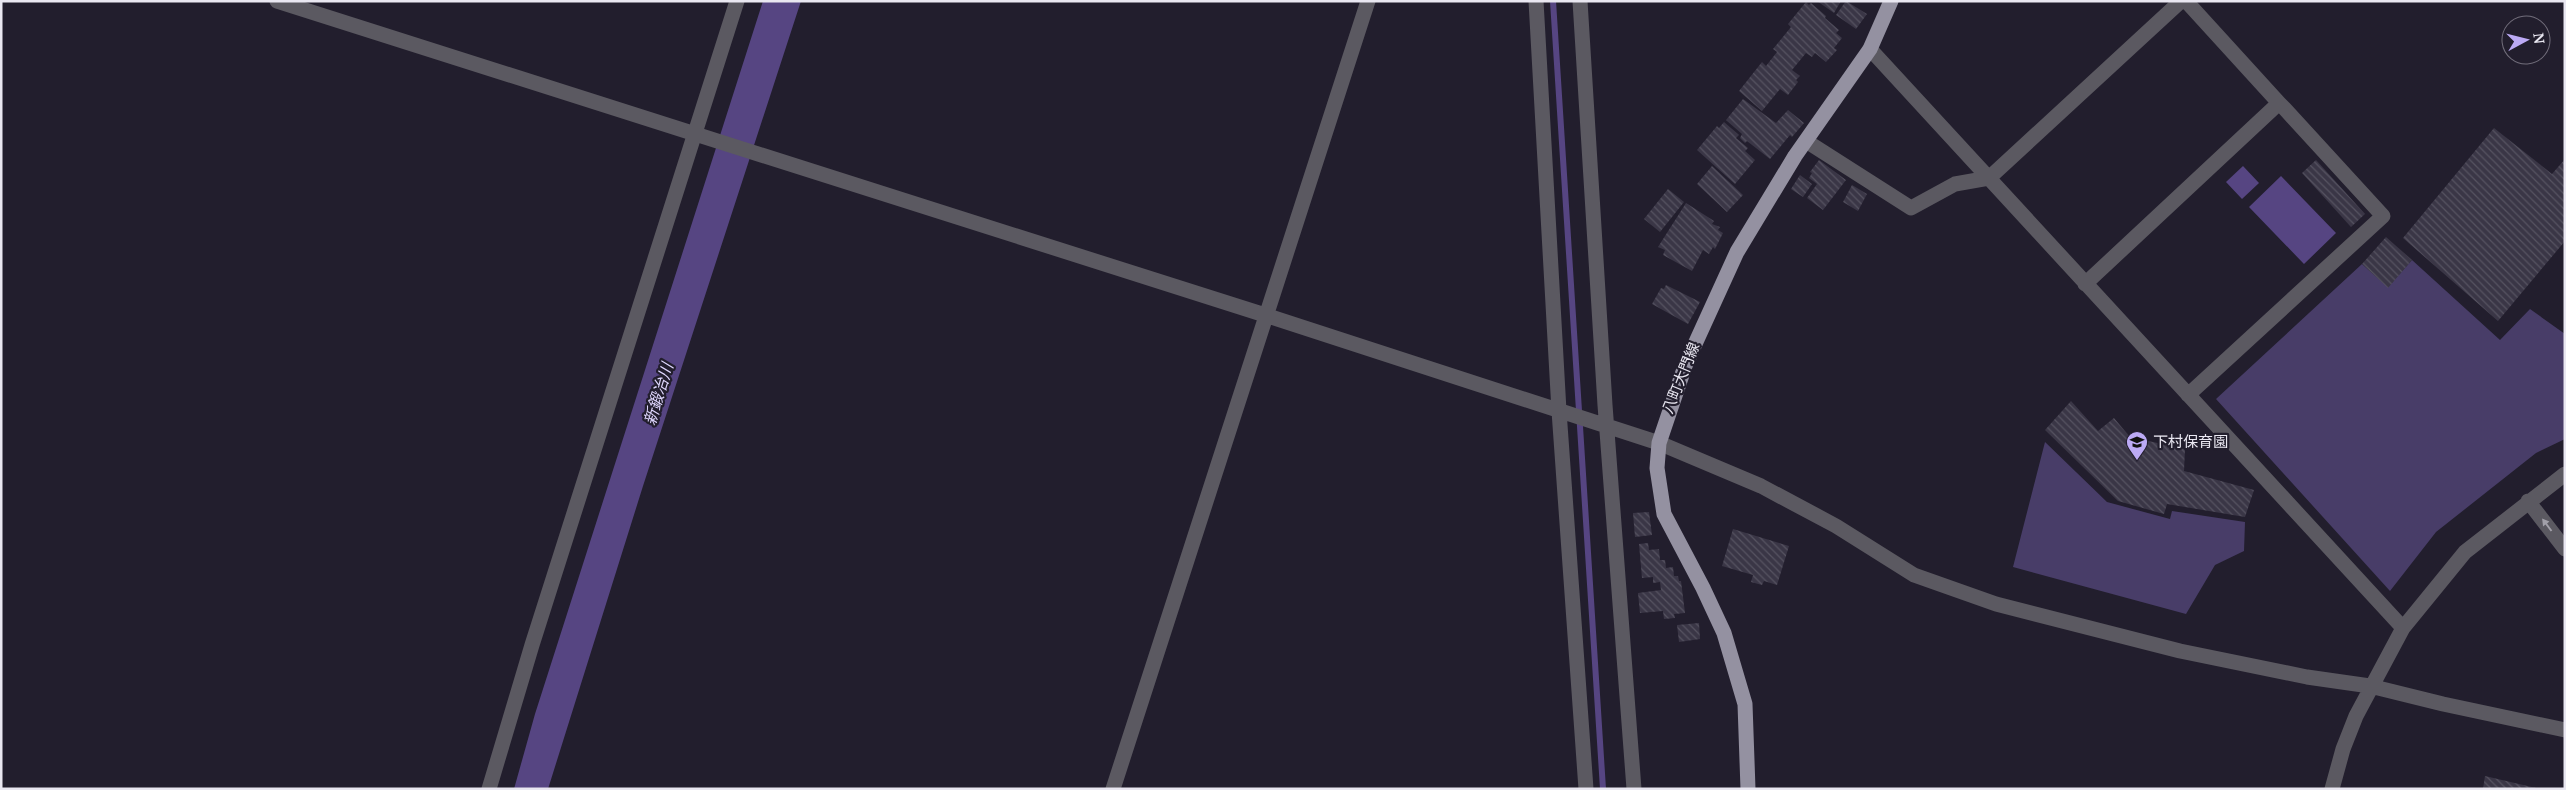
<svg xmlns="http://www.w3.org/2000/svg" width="2566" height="790" font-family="'Noto Serif','Noto Sans JP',serif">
<defs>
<pattern id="building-back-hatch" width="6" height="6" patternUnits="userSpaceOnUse" patternTransform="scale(1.25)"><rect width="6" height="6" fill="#3a3646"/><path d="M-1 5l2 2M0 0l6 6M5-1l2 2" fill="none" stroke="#565361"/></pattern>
</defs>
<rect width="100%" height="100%" fill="#221e2d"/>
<path fill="#483d68" d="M2412 260 2500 340 2530 309 2565 334V439L2536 453 2436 532 2390 591 2216 399 2362 264 2388 287Z
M2045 442 2107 502 2170 519 2172 511 2245 522 2244 551 2215 565 2186 614 2013 567Z"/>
<path fill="#564582" d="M763 1H801L643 486 548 789H514L535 714Z
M2243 166 2259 183 2242 199 2226 182Z
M2281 176 2336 233 2304 264 2249 207Z"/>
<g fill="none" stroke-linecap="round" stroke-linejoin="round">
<path stroke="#564582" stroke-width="6" d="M1553 1 1603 789"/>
</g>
<path fill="url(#building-back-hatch)" d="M1817 1H1841L1834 13Z
M1846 1 1867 14 1856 29 1836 15Z
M1806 2 1809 5 1811 3 1826 16 1825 18 1839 30 1836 33 1842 38 1834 48 1837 50 1826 62 1815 53 1812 57 1806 53 1792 70 1800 76 1796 80 1798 82 1788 95 1780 89 1762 111 1739 91 1762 62 1766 66 1777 52 1773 49 1791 27 1788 24Z
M1743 99 1776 123 1788 110 1804 123 1792 137 1790 135 1770 159 1747 141 1745 143 1740 138 1742 134 1726 120Z
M1724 122 1739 135 1736 138 1748 148 1745 151 1755 160 1735 184 1697 150 1717 126 1719 128Z
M2494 128 2552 174 2565 159V241L2498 321 2403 238Z
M1819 160 1846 180 1823 210 1807 198 1817 184 1809 178 1812 173 1810 172Z
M2316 160 2365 214 2351 227 2302 173Z
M1712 166 1743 195 1727 212 1697 184Z
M1800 175 1812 184 1803 197 1791 189Z
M1852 185 1867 194 1858 211 1843 202Z
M1668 189 1684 202 1660 232 1644 219Z
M1686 203 1714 221 1712 224 1720 227 1718 230 1723 233 1715 249 1713 247 1709 254 1703 250 1692 271 1663 255 1665 250 1658 247Z
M2386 237 2412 260 2388 288 2362 264Z
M1666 285 1700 302 1688 324 1652 304 1661 288 1664 289Z
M2071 401 2098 431 2114 418 2130 437 2185 449 2184 471 2254 490 2245 517 2167 504 2164 514 2118 501 2045 430Z
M1649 512 1652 535 1635 537 1633 513Z
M1733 529 1789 546 1777 585 1764 581 1762 585 1751 582 1753 575 1722 566Z
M1648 543 1649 550 1659 549 1660 560H1665L1666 568 1673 567 1674 576H1678L1679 581H1681L1685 613 1674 614 1675 618 1664 619 1663 611 1640 613 1638 593 1661 590 1660 582 1653 583V577L1642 578 1639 544Z
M1699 623 1700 639 1679 642 1677 625Z
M2485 776 2536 788V789H2483Z"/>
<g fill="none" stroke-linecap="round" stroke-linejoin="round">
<path stroke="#5b5961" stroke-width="15" d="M277 1 1265 315 1659 443 1761 486 1836 526 1914 575 1996 604 2180 651 2307 677 2370 686 2443 704 2565 730
M1536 1 1559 411 1586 789
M1580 1 1605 405 1634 789
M2186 1 2279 103
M1870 49 2403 628
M1806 141 1911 208 1955 184 1989 178 2181 1
M2085 284 2279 103 2285 109 2383 216 2188 395
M2528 501 2565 549
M489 789 532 645 737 1
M1113 789 1368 1
M2332 789 2343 749 2356 716 2403 628 2465 552 2565 474"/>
<path stroke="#9491a1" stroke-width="15" d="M1748 789 1745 704 1724 633 1703 588 1664 514 1657 468 1659 443 1685 366 1737 252 1795 156 1870 49 1891 1"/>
</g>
<defs><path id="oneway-solid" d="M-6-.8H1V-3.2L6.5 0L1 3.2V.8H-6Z" transform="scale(1.25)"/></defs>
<use fill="#a2a0a9" href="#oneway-solid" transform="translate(2547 525) rotate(-127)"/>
<defs>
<g id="school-pin" transform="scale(1.125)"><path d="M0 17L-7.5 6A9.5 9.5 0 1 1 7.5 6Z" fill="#bcaaf5" stroke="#221e2d"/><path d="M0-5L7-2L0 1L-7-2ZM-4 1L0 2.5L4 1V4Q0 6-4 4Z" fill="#111"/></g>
</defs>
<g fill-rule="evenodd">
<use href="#school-pin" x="2137" y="442"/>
</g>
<g text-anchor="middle" stroke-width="4.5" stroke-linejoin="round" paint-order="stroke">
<g font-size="15" fill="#e9e7f1" stroke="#221e2d">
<text transform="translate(1681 378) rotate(-68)" y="5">八町大門線</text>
</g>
<g font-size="15" fill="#e9e7f1" stroke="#221e2d" text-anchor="start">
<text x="2153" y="447">下村保育園</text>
</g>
<g font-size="16" font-style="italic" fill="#dfd7fd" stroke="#221e2d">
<text transform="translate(658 394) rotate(-73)" y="6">新鍛冶川</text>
</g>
</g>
<rect width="2566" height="790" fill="none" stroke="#e9e7f1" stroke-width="5"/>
<g transform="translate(2526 40) rotate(83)"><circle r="24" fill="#221e2d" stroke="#726e7b"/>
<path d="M0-4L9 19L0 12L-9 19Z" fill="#bcaaf5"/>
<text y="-8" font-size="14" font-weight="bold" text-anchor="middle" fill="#e9e7f1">N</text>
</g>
</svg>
